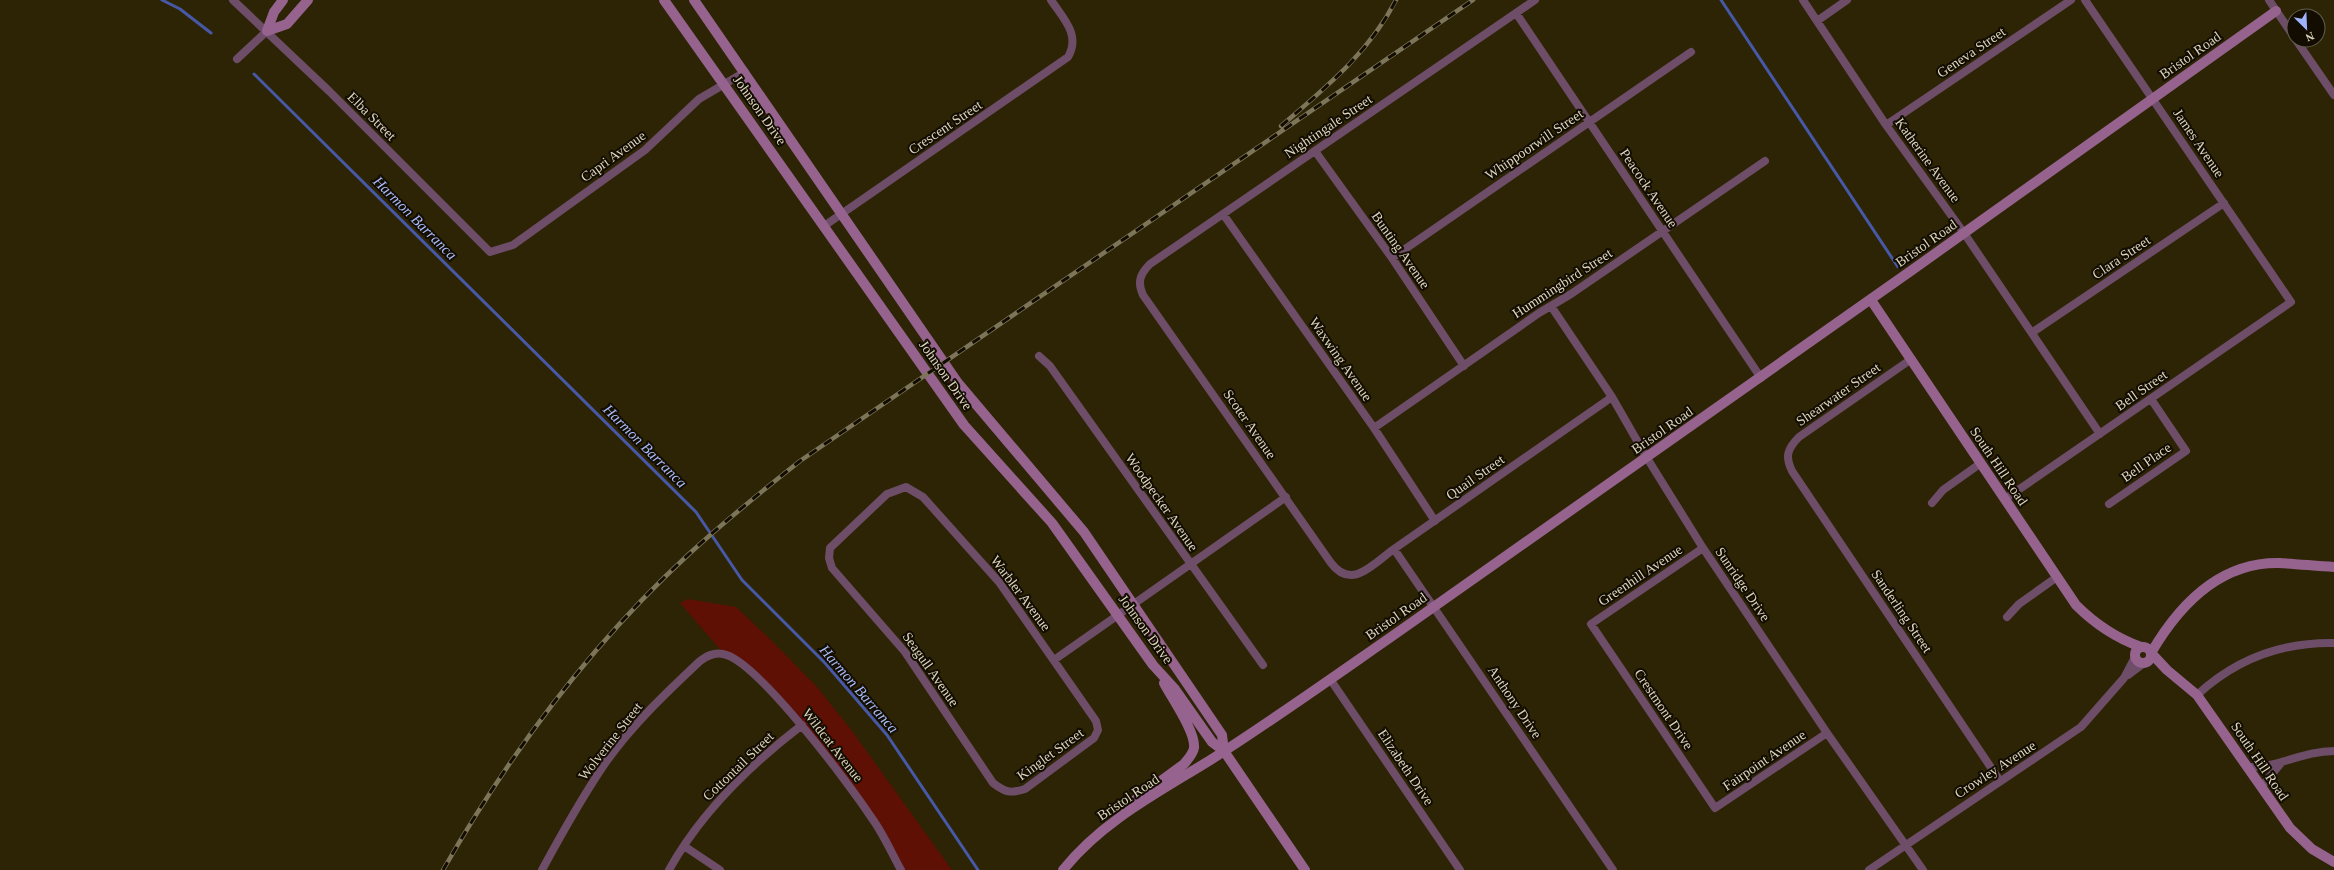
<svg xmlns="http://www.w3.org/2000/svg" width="2334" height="870" font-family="'Times New Roman',serif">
<rect width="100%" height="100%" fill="#2d2405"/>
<path fill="#5f1004" d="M688 599 736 607 772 641 817 687 852 731 952 870H901L878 827 774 694 724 654 680 603Z"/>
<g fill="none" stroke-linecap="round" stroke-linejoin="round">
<path stroke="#4758a7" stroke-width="3" d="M162 0 180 9 211 33
M1721 0 1898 267
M254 74 696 512 742 580 825 663 887 735 978 870"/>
<path stroke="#6d4d68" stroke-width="8" d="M233 0 329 91 490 252 513 245 645 150 699 99 745 72
M1535 0 1150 264C1140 274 1137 282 1143 295L1331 563C1352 591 1374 563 1394 549L1612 397
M1803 0 1886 125 1964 233 2100 434
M2269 0 2294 37
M1516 13 1761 378
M1817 21 1847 0
M2296 40 2334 95
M237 59 267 31
M1886 125 2071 0
M1315 151 1392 258 1464 366
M1223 214 1374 428 1435 521
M824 226 1068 57C1081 35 1063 18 1051 0
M1392 258 1691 52
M1551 306 1612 397 1647 458 1703 548 1827 733 1923 870
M2033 332 2224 203
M1039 356 1050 366 1263 665
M1910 360 1799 437C1787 449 1785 457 1792 471L2000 781
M1374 428 1539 313 1571 294 1765 161
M906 487 923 497 999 582 1096 721 1098 730 1094 738 1025 789C1010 794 1005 792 993 783L905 652 832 568 829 558 830 548 887 494Z
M2005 499 2291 302 2085 0
M1932 503 1943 490 1981 463
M2109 504 2186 451 2151 399
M1703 548 1591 624 1715 808 1827 733
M1394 549 1613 870
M2007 617 2019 604 2057 577
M1054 660 1286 497
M2128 675 2144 663
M1330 679 1460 870
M2197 695C2236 659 2282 642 2334 643
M2249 767C2277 768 2303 751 2334 751
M2262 786 2282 762
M684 846 720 870
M542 870C562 833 582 797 606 762 633 724 667 692 700 661 707 656 714 652 723 654 756 659 850 785 871 817 883 833 891 852 901 870
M669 870C701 812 750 765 802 725
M1869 870 2081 727 2124 678 2135 657"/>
<path stroke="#95638d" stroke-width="10" d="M664 0 964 425 1052 523 1153 665 1174 688 1212 742 1224 751 1305 870
M694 0 958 383 1084 532 1222 735 1224 751
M267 31 287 24 308 0
M267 31 274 12 283 0
M1871 300 2076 605C2095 624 2116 638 2141 647
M2135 655a8 8 0 1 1 16 0a8 8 0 1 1-16 0Z
M2151 653C2179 605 2220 562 2279 563 2298 564 2316 566 2334 567
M2152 654 2167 670 2197 695 2290 828 2312 849 2334 862
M1135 800 1184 764C1188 759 1193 754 1194 748 1196 732 1171 697 1164 683
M1063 870C1102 821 1159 792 1212 759 1273 720 1332 678 1391 637 1687 430 1982 221 2276 11"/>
<g stroke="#7d755a" stroke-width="4.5">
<path id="rail" d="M1281 126C1325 88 1369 53 1396 0
M443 870C510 753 590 645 689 554 725 521 762 491 800 461L1473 0"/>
</g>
<use href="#rail" stroke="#130d01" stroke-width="3" stroke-dasharray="9" stroke-linecap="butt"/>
</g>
<g text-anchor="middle" stroke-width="4" stroke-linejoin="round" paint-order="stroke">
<g font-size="14" fill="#dcd5c0" stroke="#130d01">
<text transform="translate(1971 52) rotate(-34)" y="5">Geneva Street</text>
<text transform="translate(2190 55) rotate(-35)" y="5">Bristol Road</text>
<text transform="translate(760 110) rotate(55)" y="5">Johnson Drive</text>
<text transform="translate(372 116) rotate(45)" y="5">Elba Street</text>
<text transform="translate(1328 126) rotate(-34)" y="5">Nightingale Street</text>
<text transform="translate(945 127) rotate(-34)" y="5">Crescent Street</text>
<text transform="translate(2199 143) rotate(56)" y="5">James Avenue</text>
<text transform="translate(1534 144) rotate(-34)" y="5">Whippoorwill Street</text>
<text transform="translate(613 156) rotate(-36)" y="5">Capri Avenue</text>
<text transform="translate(1928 160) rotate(54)" y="5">Katherine Avenue</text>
<text transform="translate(1649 188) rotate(56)" y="5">Peacock Avenue</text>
<text transform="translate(1926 243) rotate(-35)" y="5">Bristol Road</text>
<text transform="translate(1401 250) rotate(55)" y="5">Bunting Avenue</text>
<text transform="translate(2121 257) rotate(-34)" y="5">Clara Street</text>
<text transform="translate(1562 283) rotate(-33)" y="5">Hummingbird Street</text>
<text transform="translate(1341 359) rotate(55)" y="5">Waxwing Avenue</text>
<text transform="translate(946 375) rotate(55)" y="5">Johnson Drive</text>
<text transform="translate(2141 390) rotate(-35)" y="5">Bell Street</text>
<text transform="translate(1838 394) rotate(-35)" y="5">Shearwater Street</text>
<text transform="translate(1250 424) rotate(55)" y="5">Scoter Avenue</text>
<text transform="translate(1662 430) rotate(-35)" y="5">Bristol Road</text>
<text transform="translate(2146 462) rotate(-35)" y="5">Bell Place</text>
<text transform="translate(1999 466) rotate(56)" y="5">South Hill Road</text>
<text transform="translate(1475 477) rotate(-35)" y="5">Quail Street</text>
<text transform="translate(1162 502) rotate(55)" y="5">Woodpecker Avenue</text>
<text transform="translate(1640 575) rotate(-34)" y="5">Greenhill Avenue</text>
<text transform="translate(1743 584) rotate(56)" y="5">Sunridge Drive</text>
<text transform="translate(1021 593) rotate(53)" y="5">Warbler Avenue</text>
<text transform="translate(1902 611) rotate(56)" y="5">Sanderling Street</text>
<text transform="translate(1396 616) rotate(-35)" y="5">Bristol Road</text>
<text transform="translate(1146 629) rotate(54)" y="5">Johnson Drive</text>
<text transform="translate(931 669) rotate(55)" y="5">Seagull Avenue</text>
<text transform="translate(1515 702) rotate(56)" y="5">Anthony Drive</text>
<text transform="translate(1664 709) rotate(56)" y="5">Crestmont Drive</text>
<text transform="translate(610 741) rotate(-52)" y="5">Wolverine Street</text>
<text transform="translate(833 745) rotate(52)" y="5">Wildcat Avenue</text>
<text transform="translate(1050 754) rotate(-36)" y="5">Kinglet Street</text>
<text transform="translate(1764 760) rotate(-34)" y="5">Fairpoint Avenue</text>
<text transform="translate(2260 761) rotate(56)" y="5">South Hill Road</text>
<text transform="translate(738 766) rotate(-44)" y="5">Cottontail Street</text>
<text transform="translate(1406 767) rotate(56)" y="5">Elizabeth Drive</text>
<text transform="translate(1995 769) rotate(-33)" y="5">Crowley Avenue</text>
<text transform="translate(1128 797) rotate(-34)" y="5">Bristol Road</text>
</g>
<g font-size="15" font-style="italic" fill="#a8bbfc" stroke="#130d01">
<text transform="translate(415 218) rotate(45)" y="5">Harmon Barranca</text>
<text transform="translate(645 446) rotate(45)" y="5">Harmon Barranca</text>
<text transform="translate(859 689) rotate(49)" y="5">Harmon Barranca</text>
</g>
</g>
<g transform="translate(2306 28) rotate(156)"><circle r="19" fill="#130d01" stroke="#635d4d"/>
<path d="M0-3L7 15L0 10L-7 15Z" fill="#9fb3fd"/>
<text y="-6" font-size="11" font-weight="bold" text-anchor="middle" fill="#dcd5c0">N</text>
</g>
</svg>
